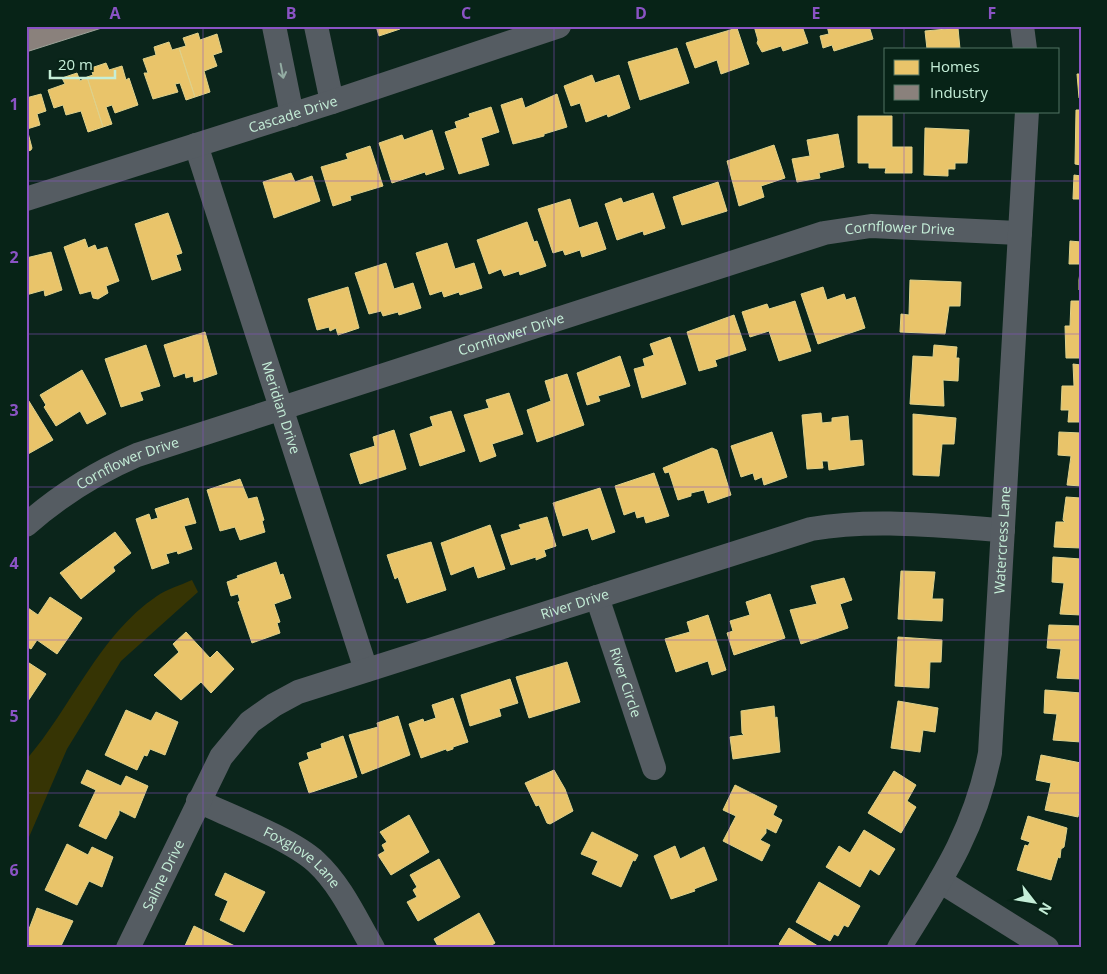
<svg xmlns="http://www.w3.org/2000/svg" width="1107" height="974" font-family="'Open Sans',sans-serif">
<rect width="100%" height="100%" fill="#0b251b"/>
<path fill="#363404" d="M192 580 198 592 121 661 67 749 26 844V760C72 707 98 636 157 596 167 589 181 585 192 580Z"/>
<path fill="#e9c46a" stroke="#ded18b" d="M376 26H399L400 29 379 36Z
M754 26H802L808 43 783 51 781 46 762 52 757 43 758 40Z
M827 26H869L873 39 834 51 832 45 823 48 820 36 829 34Z
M737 28 749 64 721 74 717 60 695 68 686 43Z
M958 28 960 49H927L925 31Z
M198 33 200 40 217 34 222 52 213 55 217 66 204 71 210 92 195 97 179 48 186 46 183 38Z
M169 42 172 50 179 48 195 97 186 100 180 83 175 84 178 92 153 99 144 73H148L143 59 156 55 154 47Z
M677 48 689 83 640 100 628 62Z
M106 63 109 70 122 66 126 80 129 78 138 105 115 113 112 105 106 107 112 124 103 127 87 77 93 75 91 68Z
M77 73 80 81 87 77 103 127 88 132 81 111 66 115 63 105 54 108 48 90 65 84 62 78Z
M1077 74H1081V98H1079Z
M592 75 595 83 619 75 630 108 608 117 607 114 586 122 580 103 571 106 564 86Z
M41 94 46 111 37 114 40 125 27 129 32 148 31 150 26 152V98Z
M557 94 567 127 544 134V136L513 144 501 105 522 98 525 108Z
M491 107 499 132 481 138 489 165 459 174 445 132 457 128 455 122 470 117 469 114Z
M1076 110H1081V165L1075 164Z
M858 116H892V147H912V173H885L886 168H869V163H858Z
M925 128 969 130 967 163H955V169H948V176L924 175Z
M432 130 444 169 426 175 425 172 392 183 379 143 402 135 404 140Z
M838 134 844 167 819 173 820 178 797 182 792 159 810 156 807 140Z
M774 145 785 178 761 186 764 197 739 206 727 161Z
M370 146 383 186 350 196 351 200 333 206 321 167 348 159 346 154Z
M291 173 295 182 312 176 320 201 274 218 263 182Z
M1074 175 1081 176V199H1073Z
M718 182 727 211 682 225 673 197Z
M653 193 665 228 644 235 643 231 617 240 605 204 621 198 623 203Z
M570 199 579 228 597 222 606 249 582 257 580 250 565 255 563 250 553 253 538 209Z
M168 213 182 253 176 255 181 270 152 280 135 224Z
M527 222 534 242 537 241 546 266 520 275 519 271 504 276 501 269 489 274 477 240Z
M85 239 88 248 95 245 97 250 107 247 119 281 106 286 108 293 98 299 93 298 91 291 80 294 64 247Z
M1070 241 1081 242V291L1079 290V280L1081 264H1069Z
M447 243 455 269 474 263 482 288 460 295 459 292 444 297 442 291 430 295 416 253Z
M51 252 62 290 45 296 44 290 26 295V258Z
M386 263 394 289 413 283 421 308 399 315 398 312 383 316 381 311 369 314 355 273Z
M910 280 961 282 960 306H949L945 334 900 332 901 314 909 315Z
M348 287 359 328 338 335 336 328 330 331 329 327 317 330 308 299Z
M823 287 827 300 844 294 846 300 855 297 865 328 818 344 801 294Z
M795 301 811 351 779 361 769 331 750 337 742 312 767 304 769 309Z
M1071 301H1081V358H1066L1065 326H1070Z
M734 315 746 350 715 360 717 366 699 371 687 332Z
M205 332 217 374 194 382 193 376 186 378 185 373 174 377 164 345Z
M670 337 686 384 642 398 634 369 645 366 643 359 654 355 650 344Z
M146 345 160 386 140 392 143 400 121 407 105 359Z
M934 345 957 347 956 358H959L958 381 943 380 944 406 910 404 913 356 933 357Z
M620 356 630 386 598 396 600 401 587 405 577 373Z
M1073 364 1081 365V422H1068L1069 410H1061L1062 386H1074Z
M82 370 106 414 87 424 80 411 56 426 44 407 46 405 40 395Z
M567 374 584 425 537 442 527 410 551 401 545 381Z
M509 393 523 434 492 444 496 456 480 462 464 415 489 408 486 400Z
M27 398 53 440 28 454 26 451Z
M451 411 465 451 420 466 410 434 433 426 430 417Z
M821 413 822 423 832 422V418L848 416 850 441 862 440 864 465 829 470 828 461H822L823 468 807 469 802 415Z
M913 414 956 418 954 444H942L939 476 913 475Z
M394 430 406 469 360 484 350 454 375 446 373 437Z
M772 432 787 477 764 485 762 477 755 480 753 473 741 477 731 446Z
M1059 432 1081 433V486L1067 485 1071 456 1058 455Z
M712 448 717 450 731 495 708 503 704 490 691 493V496L678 500 669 472 665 473 663 468Z
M654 473 669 516 646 523 644 516 637 518 635 511 624 515 615 486Z
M240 479 248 499 257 497 264 520 262 521 265 532 240 540 235 527 220 531 207 490Z
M600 488 615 532 592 540 588 528 563 536 553 503Z
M1066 497 1081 498V548L1054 547 1056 522H1065L1063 520Z
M188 498 196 523 184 526 192 549 178 554 177 551 166 554 169 563 152 569 136 519 149 514 151 520 158 518 155 509Z
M547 517 556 546 544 550 546 556 536 560V557L511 565 501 535 521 529 519 525Z
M490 525 505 569 478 578 474 566 451 575 441 543Z
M115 532 131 553 113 567 115 571 81 599 60 573Z
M431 542 446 590 407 603 398 577 395 579 387 555Z
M1053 557 1081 559V615L1060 614 1064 583 1052 582Z
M276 562 280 575 283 574 291 598 274 604 280 622 277 623 280 633 252 643 238 602 240 601 238 594 231 596 227 582 238 578 237 576Z
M901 571 935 572 932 599H943L942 621 898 619Z
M844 578 852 600 840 604 848 628 801 644 790 610 817 604 811 586Z
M770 594 785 638 734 655 727 633 733 631 730 621 750 615 746 602Z
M50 597 82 618 57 654 37 640 31 649 26 646V611L28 608 38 615Z
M708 615 726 670 712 675 708 661 676 672 665 639 690 632 687 622Z
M1049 625 1081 626V679L1057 678 1061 649 1047 648Z
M186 632 210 658 217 651 234 669 211 693 201 682 181 700 154 675 179 652 173 644Z
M898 637 942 640 941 662H930L929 688 895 686Z
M26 661 46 674 26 704Z
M567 662 580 702 529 718 516 677Z
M510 679 518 703 499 709 501 716 470 726 461 695Z
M1045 690 1081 693V742L1053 740 1057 714 1044 713Z
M453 698 468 742 453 747V749L447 751 446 749 421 758 409 724 423 719 424 722 436 718 432 705Z
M898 701 938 708 935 732 923 730 920 752 891 748Z
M774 706 775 718 777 717 780 752 733 759 730 737 744 735 742 733 741 711Z
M126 710 151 721 156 712 178 722 165 755 150 749 147 756 144 755 137 770 105 755Z
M398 716 410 755 362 774 349 735 378 727 377 723Z
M343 736 357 777 309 793 299 763 309 759 307 753 322 748 321 744Z
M1041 755 1081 763V801L1078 817 1045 810 1051 783 1036 780Z
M87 770 121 786 126 776 148 786 135 818 119 810V814L106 839 79 826 96 790 81 783Z
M554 770 565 789 573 811 550 824 547 823 539 805 536 806 525 783Z
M894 771 916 785 907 801 916 807 901 833 868 813Z
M735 785 777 806 773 815 782 820 776 833 766 828V833L760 840 770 845 762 861 723 841 736 816 723 810Z
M409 815 429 852 391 875 378 855 385 851 382 845 387 842 380 832Z
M1028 816 1067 828 1064 847 1061 849 1060 858 1058 857 1051 880 1017 870 1025 845 1028 846 1030 842 1021 839Z
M864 830 895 849 879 875 870 869 860 887 826 867 839 846 850 853Z
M592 832 638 855 635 861 633 860 621 887 592 874 598 861 581 854Z
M67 844 88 855 92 847 113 857 102 887 89 881 77 905 45 890Z
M675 846 680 859 704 847 717 880 694 889 695 891 671 899 654 856Z
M439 859 460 897 418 921 407 902 417 897 413 890 417 887 410 875Z
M225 873 265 892 244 932 220 920 228 901 215 895Z
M819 882 860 906 848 927 844 925 838 936 834 934 830 941 796 922Z
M37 908 73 921 60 948H26V937Z
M479 913 495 943 487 948H439L434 939Z
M194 926 239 948H184Z
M789 928 821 948H783L779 944Z"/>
<path fill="#8a817c" stroke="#9ca298" d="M33 26H108L26 52V28Z"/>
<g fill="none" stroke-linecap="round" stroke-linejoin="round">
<g stroke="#555c62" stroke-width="24">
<path d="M274 26 292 115"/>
<path d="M316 26 332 102"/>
<path d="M1022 26 1025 49"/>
<path id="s1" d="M196 145 366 670"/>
<path id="s2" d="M26 199 332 102 559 26"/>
<path id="s3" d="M26 525C60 495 95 473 137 455L824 233 871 226 1020 233"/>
<path id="s4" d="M597 597 654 768"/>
<path id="s5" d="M198 801C230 816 291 839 316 862 341 885 356 919 373 948"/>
<path d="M940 881 1047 948"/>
<path id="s6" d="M128 948 221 757 250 722 274 705 298 692 811 529C874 518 939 526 1003 530"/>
<path id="s7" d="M899 948C940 882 975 831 990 753L1027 111"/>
</g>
</g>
<defs><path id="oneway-shaft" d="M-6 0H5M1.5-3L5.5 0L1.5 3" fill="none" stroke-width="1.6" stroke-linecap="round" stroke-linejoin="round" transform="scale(1.25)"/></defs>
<use stroke="#93aca3" href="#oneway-shaft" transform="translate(282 71) rotate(79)"/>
<path fill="none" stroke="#8a53c4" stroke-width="1" stroke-opacity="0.55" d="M203 26V948M378 26V948M554 26V948M729 26V948M904 26V49M904 111V948M26 181H1081M26 334H1081M26 487H1081M26 640H1081M26 793H1081"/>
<g text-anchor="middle" stroke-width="5" stroke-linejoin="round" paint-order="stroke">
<g font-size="14" fill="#c5eed8" stroke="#072317">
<text dy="5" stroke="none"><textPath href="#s2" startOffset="280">Cascade Drive</textPath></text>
<text dy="5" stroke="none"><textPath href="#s3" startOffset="930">Cornflower Drive</textPath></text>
<text dy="5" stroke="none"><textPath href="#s3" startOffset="525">Cornflower Drive</textPath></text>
<text dy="5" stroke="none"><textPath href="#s1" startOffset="276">Meridian Drive</textPath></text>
<text dy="5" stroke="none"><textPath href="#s3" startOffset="120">Cornflower Drive</textPath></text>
<text dy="5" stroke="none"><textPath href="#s7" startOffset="430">Watercress Lane</textPath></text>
<text dy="5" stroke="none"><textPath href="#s6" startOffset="605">River Drive</textPath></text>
<text dy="5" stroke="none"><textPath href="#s4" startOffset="90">River Circle</textPath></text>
<text dy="5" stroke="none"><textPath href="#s5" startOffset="119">Foxglove Lane</textPath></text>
<text dy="5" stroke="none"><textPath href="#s6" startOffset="81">Saline Drive</textPath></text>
</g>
</g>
<rect width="1107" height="974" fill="none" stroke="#072317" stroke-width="55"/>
<rect x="884" y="48" width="175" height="65" fill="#072317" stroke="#537464"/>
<rect x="894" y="60" width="25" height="15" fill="#e9c46a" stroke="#537464"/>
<text x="930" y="72" font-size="15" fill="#c5eed8">Homes</text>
<rect x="894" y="85" width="25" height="15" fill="#8a817c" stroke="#537464"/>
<text x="930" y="98" font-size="15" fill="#c5eed8">Industry</text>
<g transform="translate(1034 902) rotate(121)" stroke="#072317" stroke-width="4" paint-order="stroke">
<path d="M0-4L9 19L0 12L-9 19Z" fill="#c5eed8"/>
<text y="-8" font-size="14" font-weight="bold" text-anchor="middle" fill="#c5eed8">N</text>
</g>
<path d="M50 70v8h65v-8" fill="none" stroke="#c5eed8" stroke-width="2.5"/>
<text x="58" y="70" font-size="15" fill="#c5eed8" stroke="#072317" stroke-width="4" paint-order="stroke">20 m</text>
<rect x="28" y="28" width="1052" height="918" fill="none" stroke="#8a53c4" stroke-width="2"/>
<g font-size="16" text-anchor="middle" font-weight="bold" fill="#8a53c4">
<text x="115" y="19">A</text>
<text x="291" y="19">B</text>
<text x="466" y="19">C</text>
<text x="641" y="19">D</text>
<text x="816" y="19">E</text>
<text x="992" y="19">F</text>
<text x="14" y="110">1</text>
<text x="14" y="263">2</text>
<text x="14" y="416">3</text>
<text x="14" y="569">4</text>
<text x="14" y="722">5</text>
<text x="14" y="876">6</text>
</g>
</svg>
